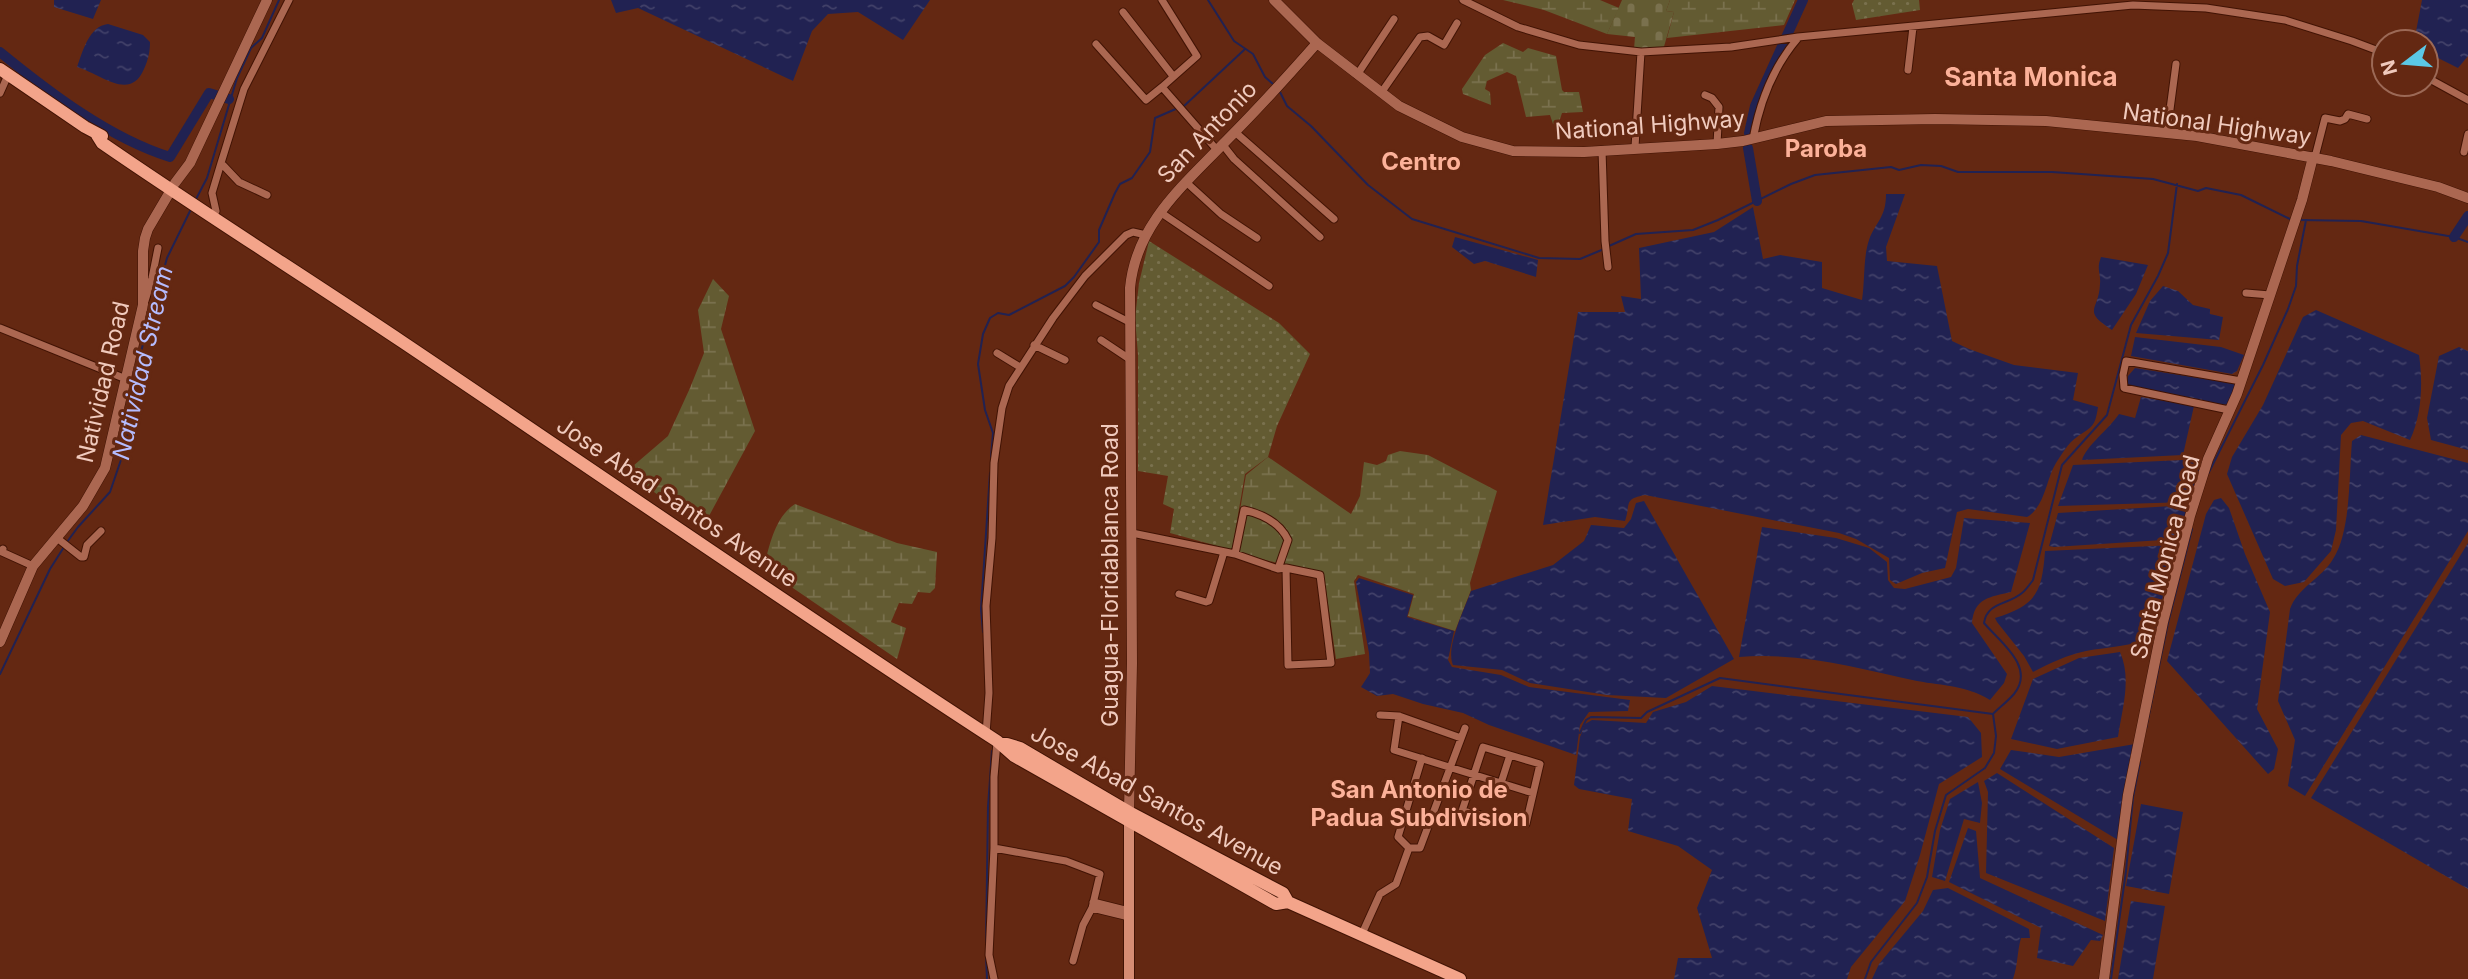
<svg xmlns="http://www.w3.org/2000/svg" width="2468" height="979" font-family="Inter,sans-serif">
<defs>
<pattern id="grass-dots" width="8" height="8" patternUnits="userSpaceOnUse" patternTransform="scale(1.75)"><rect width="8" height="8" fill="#635b32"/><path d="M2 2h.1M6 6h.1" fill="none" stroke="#7a714e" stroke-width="1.8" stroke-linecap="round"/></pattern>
<pattern id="wetland-marsh" width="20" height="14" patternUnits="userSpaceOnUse" patternTransform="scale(1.75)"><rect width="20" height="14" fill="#635b32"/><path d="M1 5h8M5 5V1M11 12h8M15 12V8" fill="none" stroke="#7a714e"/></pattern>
<pattern id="cemetery-stones" width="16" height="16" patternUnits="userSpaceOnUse" patternTransform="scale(1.75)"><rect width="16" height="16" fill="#635b32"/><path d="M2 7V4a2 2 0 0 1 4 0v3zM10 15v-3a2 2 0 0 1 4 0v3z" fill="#7a714e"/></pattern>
<pattern id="water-ripples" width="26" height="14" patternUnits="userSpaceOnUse" patternTransform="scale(1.75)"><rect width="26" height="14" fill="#212252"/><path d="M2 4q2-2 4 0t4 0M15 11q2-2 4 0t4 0" fill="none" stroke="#424169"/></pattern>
</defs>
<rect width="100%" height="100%" fill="#642812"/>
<path fill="url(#grass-dots)" d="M1854 0H1919L1920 10 1856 20 1852 4Z
M1149 241 1279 323 1310 354 1277 426 1268 457 1245 474 1232 550 1170 533 1174 509 1163 504 1168 476 1138 471V355L1135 318 1139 283Z"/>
<path fill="url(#wetland-marsh)" d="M1503 0H1600L1619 8 1607 34 1544 10Z
M1670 0H1795L1784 25 1667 38 1674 12 1666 11Z
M1503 43 1523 52 1528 48 1556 56 1562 90 1564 92H1579L1583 112 1562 113 1558 125 1553 124 1550 115 1526 117 1516 76 1507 72 1487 81 1485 89 1490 92 1491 105 1463 94 1462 89 1485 55Z
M713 279 729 296 721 329 755 431 703 527 626 472 668 436 690 388 704 353 698 310Z
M1400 451 1428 455 1497 491 1470 583 1471 590 1455 631 1408 616 1414 594 1358 575 1354 581 1365 654 1336 659 1325 583 1321 575 1233 551 1246 475 1268 457 1351 514 1360 496 1364 462 1377 465 1386 461 1388 455Z
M795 504 897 543 937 552 935 588 930 593 918 592 912 604 899 603 891 622 906 628 897 659 765 569 764 566C770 544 775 517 795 504Z"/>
<path fill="url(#cemetery-stones)" d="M1622 0H1670L1666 11 1674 12 1663 50 1634 49 1635 37 1607 34Z"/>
<path fill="url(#water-ripples)" d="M54 0H101L93 19 54 7Z
M611 0H930L903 40 858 12 828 14 812 31 793 81 638 8 616 13Z
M2422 0H2468V56L2458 68 2426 52V42H2414Z
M108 24 143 35 150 42C150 52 148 60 144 69 130 102 101 74 77 67 83 51 89 26 108 24Z
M1886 194H1905L1886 247 1887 261 1937 266 1952 341 1969 349 2014 365 2078 373 2073 400 2098 407C2095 428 2092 426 2077 437 2068 443 2062 454 2056 463 2046 479 2045 507 2027 517L1968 509 1957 512 1945 568 1922 573 1896 584 1890 580 1889 558 1856 539 1839 533 1645 495C1623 499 1631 504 1625 521L1595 517 1543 525 1578 312H1625L1621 296 1641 299 1639 248 1714 232 1753 207 1763 259 1780 255 1822 262V288L1862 300C1865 281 1863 258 1869 240 1876 221 1886 218 1886 194Z
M1455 237 1538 260 1536 277 1485 261 1474 264 1452 247Z
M2101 257 2148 265 2136 294 2112 330C2081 310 2099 311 2100 284 2101 272 2096 270 2101 257Z
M2163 286 2178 291 2193 305 2210 309V314L2223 317 2219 340 2136 333 2150 301Z
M2316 310 2419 355C2423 383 2422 414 2410 440L2363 421 2351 423 2341 435 2336 530 2331 551 2304 582 2285 586 2273 579 2227 474 2232 457 2263 405 2303 317Z
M2135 337 2221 347 2244 355 2237 371 2232 374 2131 356Z
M2459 347 2468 351V450L2431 440 2427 418 2439 356Z
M2135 368 2230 383 2236 385 2228 404 2223 405 2125 387 2128 376Z
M2141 397 2194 406 2183 455 2082 460C2086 446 2108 430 2119 414L2135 418Z
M2361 435 2468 463V531L2305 796 2288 786 2295 740 2278 701 2290 609C2297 588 2322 578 2333 559 2351 532 2349 475 2352 441Z
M2205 459 2188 502 2058 506 2073 465Z
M2221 498 2229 508 2245 554 2270 612 2257 709 2278 749 2274 769 2268 774 2167 661 2206 514 2214 500Z
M1644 501 1734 659 1666 698 1607 695 1530 683 1502 670 1453 665C1445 648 1465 608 1471 591L1553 565 1584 541 1591 525 1624 528 1631 519 1636 503Z
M2188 505 2178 539 2054 547 2049 546 2058 513Z
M1964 518 2030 523 2011 592C1990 597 1974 598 1972 623L2007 674 2004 683 1990 700C1965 685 1944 686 1917 681 1858 668 1800 652 1739 657L1762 527 1836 538 1869 548 1887 562 1888 580 1894 588 1905 589 1951 577 1956 568Z
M2468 543V889L2311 798Z
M2175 545 2153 638C2132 646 2108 647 2086 651 2067 655 2050 663 2033 672L2024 656 1997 622 1995 618C2037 605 2042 592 2045 551Z
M1359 578 1413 595 1407 617 1454 631 1448 660 1452 667 1501 675 1529 687 1630 700 1628 711 1589 712 1580 725 1576 755 1489 725 1463 713 1423 704 1393 694 1377 696 1361 687 1370 673 1369 653 1356 582Z
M2120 652C2132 679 2122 709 2118 737L2057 749 2011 739 2033 679 2079 658Z
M1712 686 1968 717 1981 733 1982 757 1939 784 1920 855 1905 901 1851 967 1847 979H1674L1678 958H1712L1697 908 1712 870 1678 846 1628 831 1632 799 1579 789 1574 785 1580 737 1585 724 1592 720 1646 723 1653 712 1686 702Z
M2135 744 2118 840 2000 769 2011 750 2059 757Z
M1997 773 2114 848 2105 921 1986 873 1988 792 1984 781Z
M1978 782 1982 803 1980 823 1964 819 1945 881 1932 877 1940 830 1950 799Z
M2141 804 2183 812 2169 894 2126 886Z
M1968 828 1976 831 1980 878 2103 935 2100 941 2091 940 2073 966 2037 958 2041 928 1949 882Z
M1948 888 2029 929 2030 938H2021C2017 952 2018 965 2013 979H1872L1879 964 1923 911 1933 890Z
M2131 901 2165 906 2153 979H2118Z"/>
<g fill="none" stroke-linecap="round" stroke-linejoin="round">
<path stroke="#212252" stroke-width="2" d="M1208 0 1234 41 1253 54 1265 77 1273 84
M1279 90 1287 106 1311 126 1368 185 1412 219 1539 258 1580 259 1604 249
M1184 106 1244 50
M195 201 207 178 237 78 251 48 262 38 279 0
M2299 220 2361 221 2454 237 2468 242
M1609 246 1636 234 1693 230 1718 220 1791 184 1815 175 1891 167 1899 170 1921 165 1941 166 1958 172H2052L2153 179 2198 191 2206 188 2241 195 2290 219
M991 457 993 433 985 410 978 364 983 334 990 318 998 313 1009 315 1065 286 1074 277 1099 242V230L1115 193 1120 184 1132 178 1150 152 1155 118 1178 108
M2208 474 2263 365 2288 309 2296 286 2297 266 2306 220
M67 542 78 527 110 492 125 448 142 348 167 258 191 209
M983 632 981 609 990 473
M0 674 50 569 64 547
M2146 729 2168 623 2192 529
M1580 733 1586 720 1591 717 1641 718 1647 712 1720 678 1993 714C2000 707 2008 701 2014 694 2036 667 2000 642 1984 623 1987 602 2008 605 2022 593 2026 590 2030 584 2033 580L2062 465 2107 415 2131 325 2158 276 2168 253 2177 184
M986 943 988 807 992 751
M986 956 987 979
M1865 979 1871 962 1917 903 1927 877 1935 831 1946 795 1985 768 1994 753 1996 736 1993 714
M2111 979 2126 871 2133 797 2140 762"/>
<path stroke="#212252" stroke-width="10" d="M0 52C49 92 109 138 170 157L209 93 229 99
M1749 133 1755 106 1803 0
M1748 148 1757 201
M2454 237 2468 216"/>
<g stroke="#411304" stroke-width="9">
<path id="street" d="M1162 0 1197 56 1162 87 1217 150
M1463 0 1518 27 1579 45 1641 52 1731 47 1798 37 2133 5 2206 8 2285 20 2352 41 2384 53
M1123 12 1173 76
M1096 44 1146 100 1162 87
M1908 70 1913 27
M1357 75 1394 19
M2426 77 2468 100
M0 93 8 75
M1381 93 1420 37 1428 36 1444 45 1457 23
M1705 95 1712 98 1719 107 1717 144
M1235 132 1334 219
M2167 132 2176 64
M1753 139C1760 101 1773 67 1798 38
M1223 145 1234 159 1320 237
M1635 147 1641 52
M1602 150 1605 241 1608 267
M2464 152 2468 134
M2315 157 2325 118 2340 121 2345 119 2348 114 2367 119
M1186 182 1221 214 1257 238
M267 195 239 182 221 163 244 89 289 0
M216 211 212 193 221 163
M1160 212 1269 286
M2246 293 2270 295
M145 301 152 278 158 248
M1096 305 1131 323
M0 328 126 379
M1101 340 1131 360
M1034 345 1065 360
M997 353 1020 367
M2229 410 2124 388 2123 375 2126 361 2241 381
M1132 533 1235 554 1278 569 1286 568 1320 575 1331 663 1288 665 1286 568
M57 538 81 557H84L87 545 101 531
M3 549 2 552 33 566
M1235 554 1244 510C1262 514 1280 523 1288 540L1278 569
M1179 594 1206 602 1209 601 1224 552
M1380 715 1399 716 1461 738
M1399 716 1394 750 1533 793
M986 734 989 693 986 606 992 538 994 463 1002 408 1009 386 1053 318 1085 276 1126 235 1133 232 1146 235
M1483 747 1540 764 1526 824 1462 811Z
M1422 758 1398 837 1409 848H1420L1465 728
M1501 783 1510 755
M994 848 1066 861 1100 874 1092 908 1083 925 1073 961
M1093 902 1129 911
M1092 908 1129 917
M1361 936 1380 894 1396 884 1409 848
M994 979 989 955 994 848V777L997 742"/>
</g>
<g stroke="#411304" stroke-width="11">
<path id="secondary" d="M1274 0 1317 43 1399 106 1462 137 1513 151 1584 152 1717 144 1743 141 1826 121 1935 119 2046 121 2197 136 2331 161 2438 187 2468 198
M175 183 190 163 267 0
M0 642 33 566 83 506 105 468 143 305V251L145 238 148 229 171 190
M1129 812 1132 663 1130 288C1136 224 1184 185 1225 142 1257 110 1287 77 1317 43
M2104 979 2128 795 2163 622 2190 516 2208 459 2237 394 2302 200 2313 157"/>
</g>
<g stroke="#411304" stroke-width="12">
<path id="primary" d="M1129 815V979"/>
</g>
<g stroke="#411304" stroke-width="14">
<path id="highway" d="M0 69 85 127 102 136
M97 135 102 143C202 212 304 276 404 343 602 476 797 611 997 741L1014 756 1276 904 1288 902 1460 979
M1001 744H1007L1020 748 1129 812 1283 893 1288 902"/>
</g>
<use href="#street" stroke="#ab6751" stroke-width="7"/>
<use href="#secondary" stroke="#ab6751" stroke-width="10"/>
<use href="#primary" stroke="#d68c73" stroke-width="10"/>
<use href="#highway" stroke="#f3a48a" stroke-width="12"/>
</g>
<g text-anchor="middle" stroke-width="6" stroke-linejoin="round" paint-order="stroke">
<g font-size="23" fill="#f0cabd" stroke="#642812">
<text transform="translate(2217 124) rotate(8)" y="8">National Highway</text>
<text transform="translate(1650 125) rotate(-4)" y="8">National Highway</text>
<text transform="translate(1207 132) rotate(-46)" y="8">San Antonio</text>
<text transform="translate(103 382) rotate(-77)" y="8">Natividad Road</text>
<text transform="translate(677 502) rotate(34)" y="8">Jose Abad Santos Avenue</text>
<text transform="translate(2165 557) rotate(-75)" y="8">Santa Monica Road</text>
<text transform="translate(1110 575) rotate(-90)" y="8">Guagua-Floridablanca Road</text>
<text transform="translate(1157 800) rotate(29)" y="8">Jose Abad Santos Avenue</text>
</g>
<g font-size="24" font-weight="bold" fill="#fcb199" stroke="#642812">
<text x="1826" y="157">Paroba</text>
<text x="1421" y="170">Centro</text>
<text x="1419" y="798">San Antonio de<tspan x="1419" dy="28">Padua Subdivision</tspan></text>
</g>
<g font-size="24" font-style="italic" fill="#b5bcfe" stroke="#642812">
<text transform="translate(143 363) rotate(-77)" y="8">Natividad Stream</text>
</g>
<g font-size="26" font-weight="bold" fill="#fcb199" stroke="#642812">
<text x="2031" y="86">Santa Monica</text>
</g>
</g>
<g transform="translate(2405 63) rotate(254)"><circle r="33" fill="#642812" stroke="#9c6956" stroke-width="2"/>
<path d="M0-5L12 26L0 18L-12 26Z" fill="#5bc8e6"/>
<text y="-10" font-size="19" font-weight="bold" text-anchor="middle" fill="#f0cabd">N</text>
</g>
</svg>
